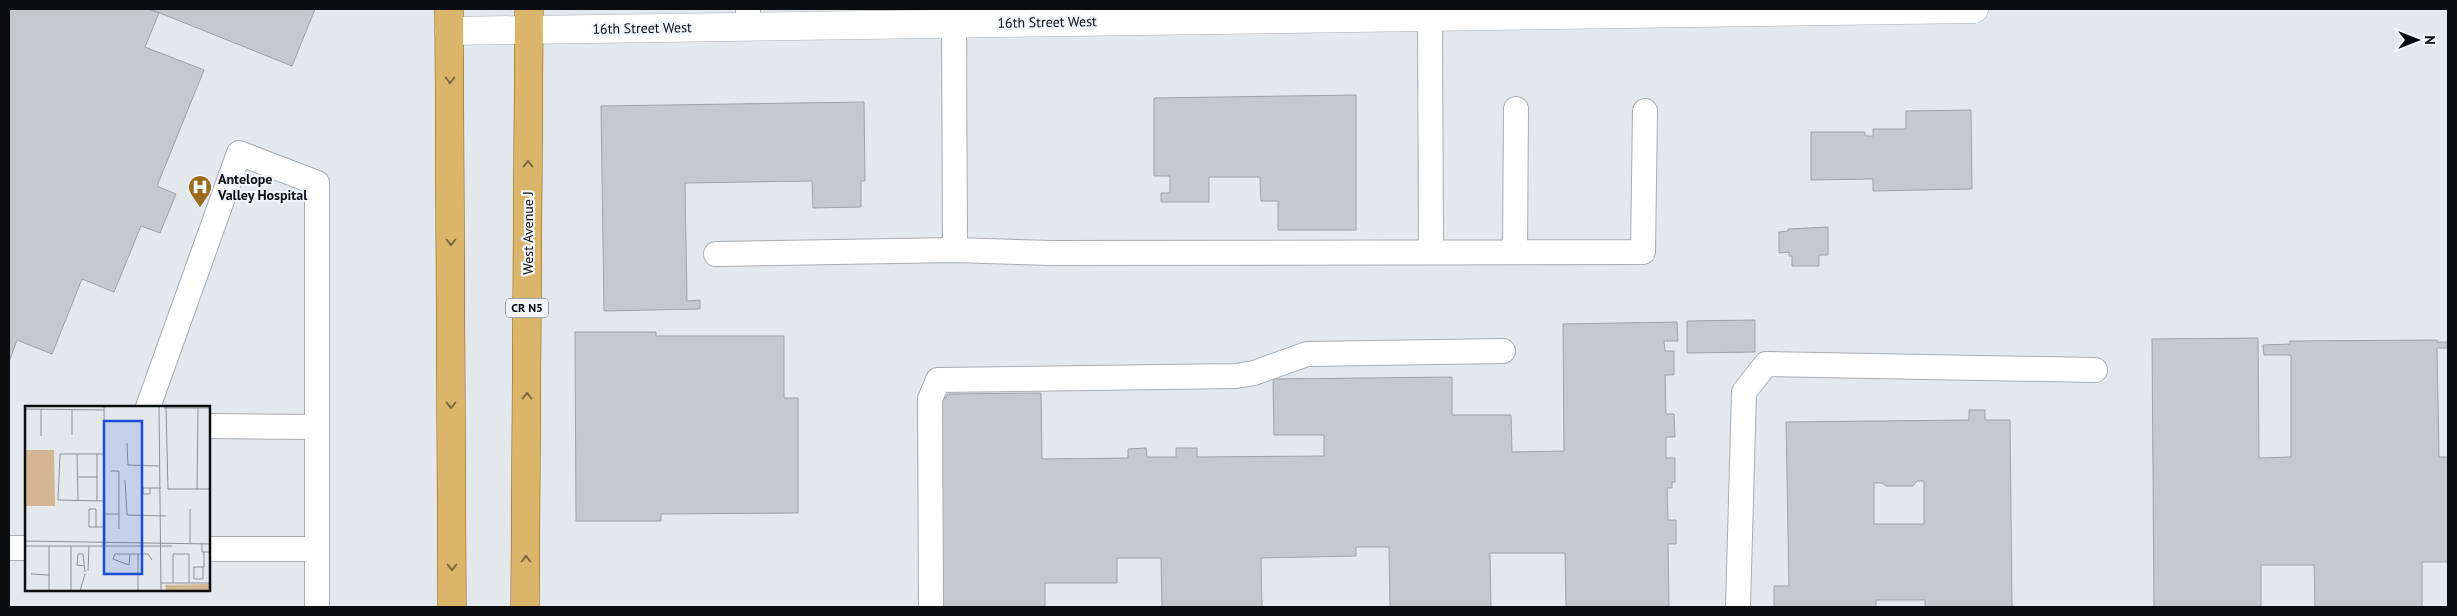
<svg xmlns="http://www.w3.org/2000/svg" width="2457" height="616" font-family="'PT Sans',sans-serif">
<rect width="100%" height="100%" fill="#e3e8ec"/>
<path fill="#c4c9cc" stroke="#9ea2a6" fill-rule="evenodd" d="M9 9H148L159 13 145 47 204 70 157 186 176 194 160 233 141 226 114 292 82 279 52 354 17 340 9 362Z
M150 9H315L292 66Z
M1356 95V230H1278V201H1261L1260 177H1209V202H1161V193H1170V176H1154V98Z
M864 102 865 181H861V207L813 208 812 181 685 183 687 301 700 300V309L604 311 601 106Z
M1971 110 1972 189 1873 191V179L1811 180V132H1865V136H1873V129H1906V111Z
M1828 227V255H1819V266H1792V256H1789V252L1779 253V232L1788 231V229Z
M1755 320V352L1687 353V321Z
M1677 322 1678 341H1664L1665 351H1674V375H1665L1666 414H1674L1675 437H1666V458H1675V482H1672V488H1667L1668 520H1676V544H1668L1669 607H1566L1565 553H1490L1491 607H1390L1389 547H1356V556L1261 558 1262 607H1162L1161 558H1117V583H1045V607H943L941 403 948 394 1041 393 1042 459 1128 458V449L1146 448 1147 457H1176V448H1197V457L1324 456V435H1274L1273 379 1452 377V415H1511L1512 452 1564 451 1563 324Z
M575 332H656V336H784V398H798V513L661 514V521H576Z
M2258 338 2259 458 2291 457V355H2264L2263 345 2290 344V341L2437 340V342H2448V348H2437L2439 457H2448V562H2422V607H2315L2314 565H2261V607H2154L2152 339Z
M1969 410H1985V420H2010L2012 607H1925V600H1876V607H1774V586H1789L1786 422 1969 420ZM1917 481H1924V524H1874V483H1882L1886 486H1913Z"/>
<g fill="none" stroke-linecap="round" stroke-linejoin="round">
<g stroke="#a9adb1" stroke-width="26">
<path id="service" d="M1430 17 1431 252
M748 27V9
M955 250 1052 253 1643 252 1645 111
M1515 252 1516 109
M716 254 955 250 954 24
M148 407 239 153 317 183V607
M209 426 317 427
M9 548H26
M209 549H317
M931 607 930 399 938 380 1236 376 1254 373 1307 354 1503 351
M1738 607 1744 392 1766 364 2095 370"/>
</g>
<g stroke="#a9adb1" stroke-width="29">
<path id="minor" d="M449 31 1974 9"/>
</g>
<g stroke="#825909" stroke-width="29">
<path id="primary" d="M449 9 452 607
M525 607 529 9"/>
</g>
<use href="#service" stroke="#fff" stroke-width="24"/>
<use href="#minor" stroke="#fff" stroke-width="28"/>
<use href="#primary" stroke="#dbb56a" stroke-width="28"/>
</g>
<defs><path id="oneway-chevron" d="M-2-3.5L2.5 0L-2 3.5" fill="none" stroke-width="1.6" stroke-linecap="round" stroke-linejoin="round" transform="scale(1.25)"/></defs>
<g stroke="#7d6940">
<use href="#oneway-chevron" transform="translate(450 80) rotate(90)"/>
<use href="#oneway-chevron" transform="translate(528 164) rotate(-90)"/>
<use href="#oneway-chevron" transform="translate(451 242) rotate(90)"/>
<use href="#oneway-chevron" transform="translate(527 396) rotate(-90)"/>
<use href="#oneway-chevron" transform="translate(451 405) rotate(90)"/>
<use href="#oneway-chevron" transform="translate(526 559) rotate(-90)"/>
<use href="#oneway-chevron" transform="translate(452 567) rotate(90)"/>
</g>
<defs>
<g id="hospital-pin" transform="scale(1.25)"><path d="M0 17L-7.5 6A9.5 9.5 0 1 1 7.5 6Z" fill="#9b6b1e" stroke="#f1f5f9"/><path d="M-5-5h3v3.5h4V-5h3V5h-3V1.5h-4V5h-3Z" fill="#fff"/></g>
</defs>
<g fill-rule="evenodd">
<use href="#hospital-pin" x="200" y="187"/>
</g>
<g text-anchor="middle" stroke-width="4.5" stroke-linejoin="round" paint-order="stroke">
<rect fill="#f1f5f9" stroke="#4f5254" stroke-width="1" x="506" y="298.5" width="42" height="19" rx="4"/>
<g font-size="12" font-weight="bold" fill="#0a0c0d">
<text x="527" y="312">CR N5</text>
</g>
<g font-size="14" fill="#0a0c0d" stroke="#f1f5f9">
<text transform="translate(1047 22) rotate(-1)" y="5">16th Street West</text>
<text transform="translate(642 28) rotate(-1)" y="5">16th Street West</text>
<text transform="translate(528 233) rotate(-90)" y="5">West Avenue J</text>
</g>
<g font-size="14" font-weight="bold" fill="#0a0c0d" stroke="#f1f5f9" text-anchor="start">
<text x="218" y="184">Antelope<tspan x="218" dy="16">Valley Hospital</tspan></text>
</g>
</g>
<g transform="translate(25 406)">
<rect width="185" height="185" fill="#e3e8ec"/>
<path d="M0 44H29L30 100H0ZM185 178V185H141L140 179Z" fill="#d3b692"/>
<path fill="none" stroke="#8c9093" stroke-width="1" d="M79 0 80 138M134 0 136 185M141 0 143 83H185M139 2H185M0 3 79 4M16 3V30M47 3V29M102 37 103 59 135 60M52 48 53 95M72 48V95M79 48H35L33 94 80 95M85 65H94V108M53 71H72M100 74 102 109 141 110M125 82V88H118V82H136M172 83 173 2M80 108H94V123M71 121V103H64V121H80M0 135 185 138M165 137V103M177 138V146H185M0 140H147M24 140V185M46 140V185M105 148 104 159 88 153 90 148H123L127 154M59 160 52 159 53 148H58L60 166M178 161V173H169V161H179V146M63 165 64 140M6 168 24 169M136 177H185M148 177V148H164V177M55 185 60 168M113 185V148"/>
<path fill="#1d4ed8" fill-opacity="0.15" stroke="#1d4ed8" stroke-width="2.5" d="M79 15H117V168H79Z"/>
<rect width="185" height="185" fill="none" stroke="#0a0c0d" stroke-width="2.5"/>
</g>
<rect width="2457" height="616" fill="none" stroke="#0a0c0d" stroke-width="20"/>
<g transform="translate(2417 40) rotate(90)" stroke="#f1f5f9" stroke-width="4" paint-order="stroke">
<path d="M0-4L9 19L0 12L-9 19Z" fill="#0a0c0d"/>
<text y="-8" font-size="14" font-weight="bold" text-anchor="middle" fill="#0a0c0d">N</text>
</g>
</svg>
